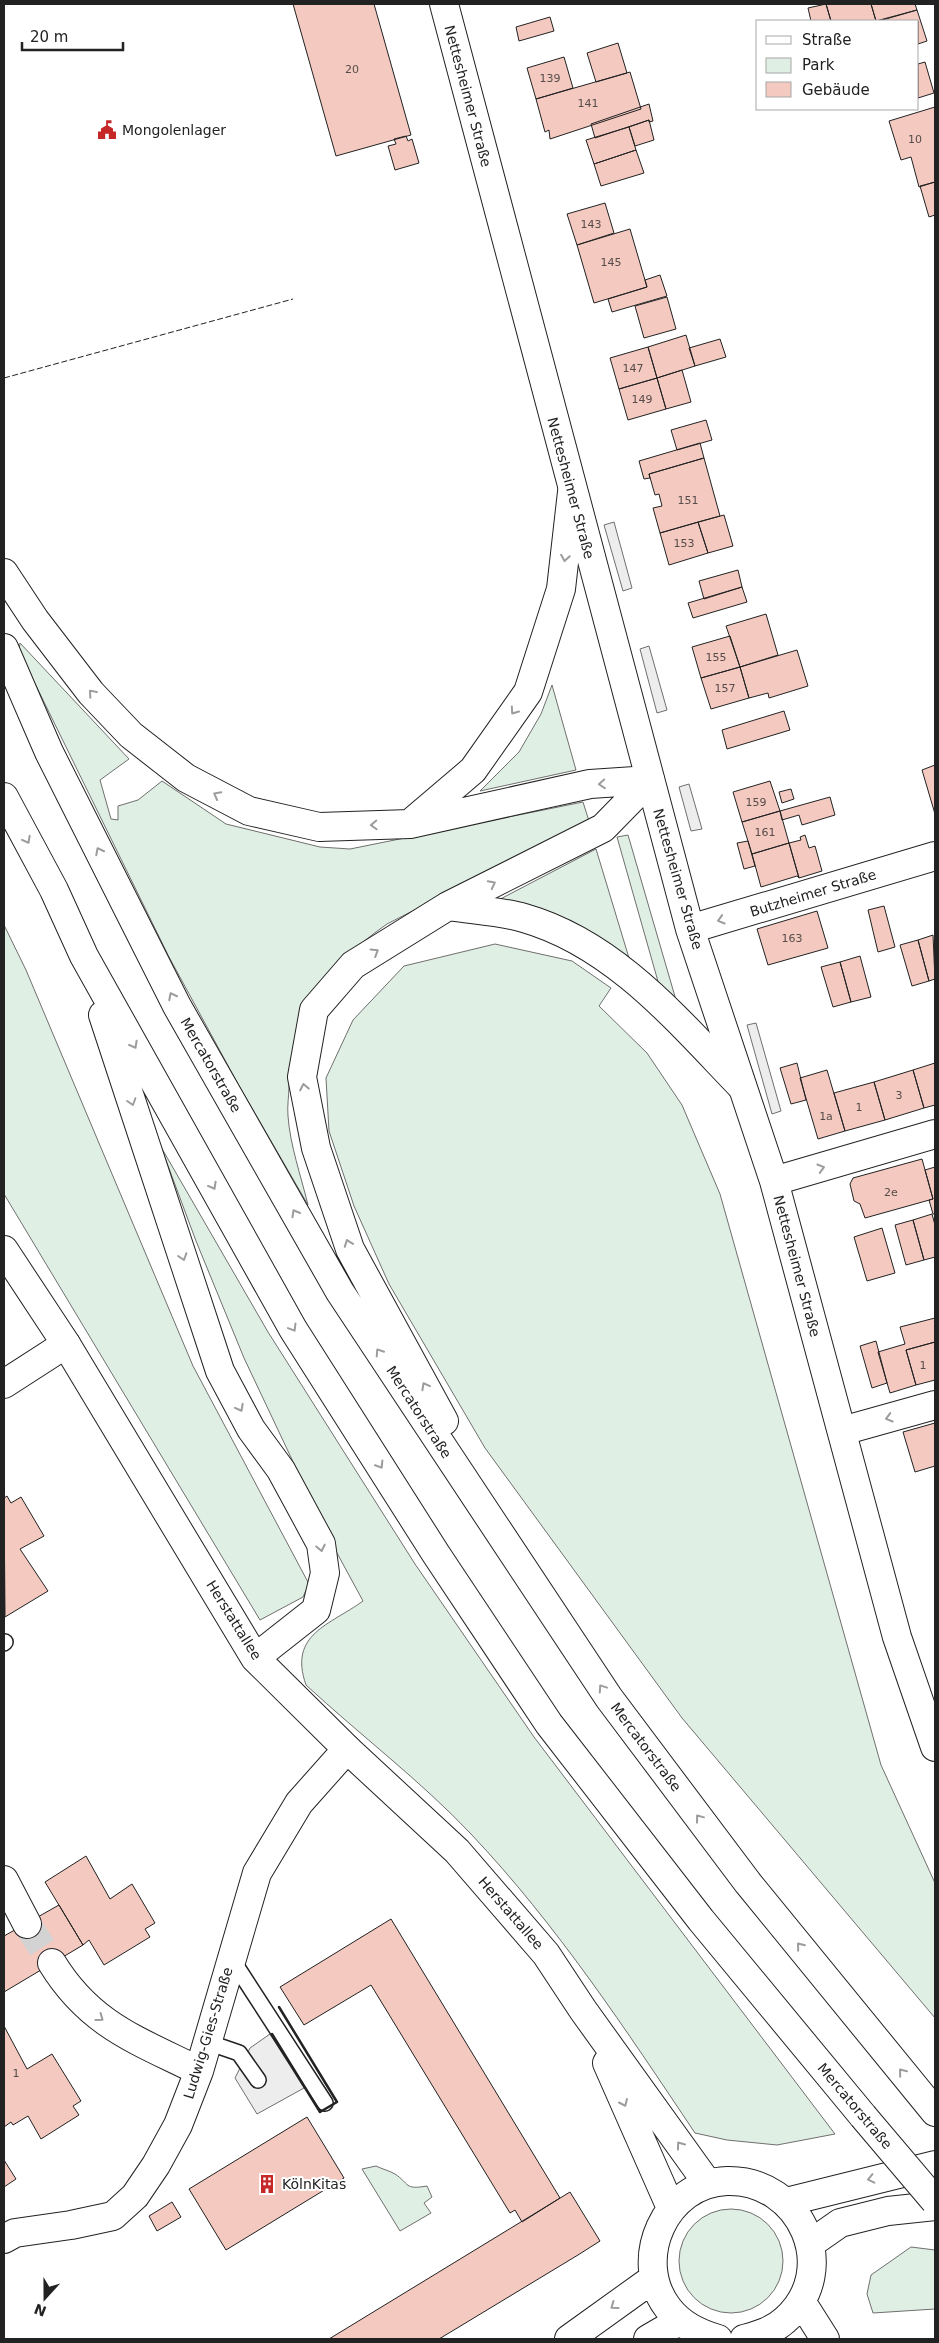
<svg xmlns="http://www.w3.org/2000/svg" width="939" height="2343" font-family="'DejaVu Sans',sans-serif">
<rect width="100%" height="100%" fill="#fff"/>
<path fill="#e0efe3" stroke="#6f6f6f" d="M20 643 129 759 100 780 111 819 118 820V806L138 800 162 781 226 824 320 847 350 849 583 802 589 821 387 924C327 966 293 1010 289 1086 289 1095 287 1106 288 1116 290 1145 301 1176 308 1205L238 1084 169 957 19 651Z
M552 685 576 770 480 791 519 752 541 714Z
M628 835 676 1000 659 985 617 837Z
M596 849 629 958 573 927 487 906Z
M4 925 26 970 193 1366 309 1584 303 1597 260 1620 4 1194Z
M495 944 572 961 611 988 599 1006 647 1053 682 1105 720 1194 881 1765 935 1883V2018L682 1718 485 1448 389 1284 354 1206 329 1131 326 1078 353 1020 404 966Z
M161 1147 268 1332 415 1564 534 1737 835 2134 777 2145 727 2140 695 2133C626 2030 557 1925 471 1834 421 1781 360 1735 306 1685 288 1634 330 1625 363 1601L331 1542 244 1358 196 1241Z
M376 2166C382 2169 390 2171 395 2174 410 2184 404 2190 427 2186L432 2197 424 2203 431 2213 400 2231 362 2169Z
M679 2261a52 52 0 1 1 104 0a52 52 0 1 1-104 0Z
M911 2247 935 2250V2309L873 2313 867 2294 871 2275Z"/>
<path fill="#ededed" stroke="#6f6f6f" d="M614 522 632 588 623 591 604 525Z
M649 646 667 710 657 713 640 649Z
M689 784 702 829 691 831 679 787Z
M756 1023 781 1111 772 1114 747 1025Z
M270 2034 304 2088 257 2114 235 2078 250 2048Z"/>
<path fill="#f3c9c0" stroke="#222" d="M293 4H374L411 135 336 156Z
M826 4H871L876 21H831Z
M826 4 831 21H811L808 8Z
M871 4H915L917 10 876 21Z
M917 10 927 41 918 44V21H879Z
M550 17 554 31 519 41 516 27Z
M618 43 627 73 596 82 587 53Z
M564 57 573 88 536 99 527 68Z
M925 62 934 93 918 98V64Z
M630 72 641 109 550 139 549 130 545 132 536 99Z
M649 104 653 121 649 122V120L595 138 591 124Z
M935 107V182L919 187 911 157 901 160 889 121Z
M649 120 654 140 635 146 629 127Z
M629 127 636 150 594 164 586 140Z
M406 136 408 141 412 139 419 163 395 170 388 146 396 144 394 139Z
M636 150 644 173 601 186 594 164Z
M935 182V215L929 217 920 186Z
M605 203 614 233 577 245 567 214Z
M630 229 647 287 594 303 577 245Z
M660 275 667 296 612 312 608 299 647 287 645 280Z
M667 297 676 329 644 338 635 306Z
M686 335 695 366 657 378 648 347Z
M720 339 726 357 695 366 689 348Z
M648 347 657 378 619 389 610 358Z
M682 370 691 402 666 409 657 378Z
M657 378 666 409 628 420 619 389Z
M706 420 712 440 677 450 671 430Z
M700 443 704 458 649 474 650 478 644 479 639 461Z
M704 458 720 516 660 533 653 508 662 506 659 494 655 495 649 474Z
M724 515 733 546 708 553 698 522Z
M698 522 708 553 669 565 660 533Z
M738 570 742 587 704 599 699 581Z
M742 587 747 602 693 618 688 603Z
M766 614 778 655 740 667 726 626Z
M730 636 740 667 701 678 692 647Z
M797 650 808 686 769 698 768 693 749 698 740 667Z
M740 667 749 698 711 709 701 678Z
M784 711 790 730 727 749 722 730Z
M935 765V814L922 770Z
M770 781 780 811 742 822 733 792Z
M791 789 794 799 782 803 779 792Z
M830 797 835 815 802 825 799 815 782 820 780 811Z
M780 811 789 843 752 854 742 822Z
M805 835 809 848 815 846 822 871 799 878 789 843 801 840 800 837Z
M748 841 755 866 744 869 737 843Z
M789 843 799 878 797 876 761 887 752 854Z
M884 906 895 947 878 952 868 910Z
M817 911 828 948 768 965 757 929Z
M933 935 935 979 929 981 918 940Z
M918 940 929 981 912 986 900 945Z
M860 956 871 997 851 1002 840 962Z
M840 962 851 1002 833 1007 821 967Z
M797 1063 806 1100 791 1104 780 1068Z
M935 1063V1105L924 1108 913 1070Z
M827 1070 845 1131 818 1139 800 1078Z
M913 1070 924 1108 885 1120 874 1082Z
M874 1082 885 1120 845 1131 834 1093Z
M922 1159 933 1199 865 1218 860 1204 854 1201 850 1184 853 1178Z
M935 1167V1214H933L929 1200 933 1199 925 1170Z
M932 1214 935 1225V1257L924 1260 913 1220Z
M913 1220 924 1260 906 1265 895 1225Z
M882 1228 895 1273 867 1281 854 1237Z
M935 1318V1342L906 1350 916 1385 890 1393 878 1352 905 1344 900 1327Z
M876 1341 887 1383 872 1388 860 1346Z
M935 1342V1380L916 1385 906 1350Z
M935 1423V1466L915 1472 903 1432Z
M7 1496 11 1503 21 1497 44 1536 20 1549 48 1591 5 1617 4 1498Z
M86 1856 110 1899 132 1884 155 1923 145 1929 150 1937 104 1965 89 1940 83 1945 45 1882Z
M59 1905 83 1945 4 1992V1936Z
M391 1919 560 2198 522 2222 515 2210 510 2213 371 1985 304 2025 280 1987Z
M4 2026 27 2069 52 2054 81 2101 73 2106 79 2115 41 2139 28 2116 13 2125 11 2122 4 2127Z
M307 2117 344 2178 226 2250 189 2189Z
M4 2160 16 2179 4 2187Z
M570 2192 600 2241 578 2255 439 2339H329Z
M172 2202 181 2217 157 2231 149 2216Z"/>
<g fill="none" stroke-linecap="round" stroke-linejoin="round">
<path stroke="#d3d3d3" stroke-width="28" stroke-dasharray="28 14" stroke-linecap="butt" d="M27 1924 52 1963"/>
<g stroke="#222" stroke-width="18">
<path id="lane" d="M4 1643 5 1642
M231 1958 325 2103
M207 2042 239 2053 258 2080"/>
</g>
<g stroke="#222" stroke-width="30">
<path id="street" d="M444 4 690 929 774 1181 897 1637 935 1747
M690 929 935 856
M774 1181 935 1134
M4 1384 66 1344
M842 1431 935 1405
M4 1880 27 1924
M52 1963C90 2025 137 2040 199 2071
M4 2239 15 2233 71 2225 113 2216 135 2196 156 2165 178 2125 199 2071 257 1873 299 1803 347 1749"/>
</g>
<g stroke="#222" stroke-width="30">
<path id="secondary" d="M4 573 35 620 91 693 131 735 186 778 249 811 319 827 410 824 590 784 650 780
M4 648 49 752 177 1006 340 1292 609 1698 748 1883 935 2112
M4 797 54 890 84 956 293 1329 436 1554 549 1724 701 1920 863 2116
M412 822 473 770 528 692 561 589 572 492
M448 906 603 828 650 780
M103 1015 220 1371 251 1429 281 1470 321 1544 325 1573 316 1610 255 1658
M4 1250 66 1344 255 1658 347 1749 457 1851 546 1954 583 2010 708 2184
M444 1421 350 1249 316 1148 302 1077 314 1010 353 965 448 906C473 910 500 911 524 918 615 944 679 1022 742 1087
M607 2063 671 2208
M801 2301 825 2339
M569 2339 654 2278
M648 2339 679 2321
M718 2339C698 2333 681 2325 668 2308 631 2260 665 2183 727 2181 801 2179 842 2270 785 2320 773 2331 758 2335 744 2339"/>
</g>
<g stroke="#222" stroke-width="30">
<path id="highway" d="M786 2202 935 2165
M810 2244 840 2223 888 2211 935 2206"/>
</g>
<use href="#lane" stroke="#fff" stroke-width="15"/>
<use href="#street" stroke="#fff" stroke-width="28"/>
<use href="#secondary" stroke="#fff" stroke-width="28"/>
<use href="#highway" stroke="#fff" stroke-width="28"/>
<g stroke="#222" stroke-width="30" stroke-linecap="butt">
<path id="secondary-bridge" d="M863 2116 935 2201"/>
</g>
<use href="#secondary-bridge" stroke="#fff" stroke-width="28"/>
<path stroke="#222" stroke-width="1" stroke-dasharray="6 2.5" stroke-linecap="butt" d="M4 378 293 299"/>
<path stroke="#222" stroke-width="2.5" d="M272 2034 320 2112 337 2102 279 2007"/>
</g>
<defs><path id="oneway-chevron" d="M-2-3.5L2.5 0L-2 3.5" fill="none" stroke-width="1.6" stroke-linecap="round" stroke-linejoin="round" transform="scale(1.25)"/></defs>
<g stroke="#9c9c9c">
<use href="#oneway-chevron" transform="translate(565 558) rotate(99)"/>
<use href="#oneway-chevron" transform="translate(92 693) rotate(-131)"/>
<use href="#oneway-chevron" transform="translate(514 711) rotate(125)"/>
<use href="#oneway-chevron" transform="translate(602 784) rotate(176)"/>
<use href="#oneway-chevron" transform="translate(217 795) rotate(-152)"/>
<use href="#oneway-chevron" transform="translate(374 825) rotate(178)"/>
<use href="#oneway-chevron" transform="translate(27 840) rotate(62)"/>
<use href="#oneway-chevron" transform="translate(99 851) rotate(-117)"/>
<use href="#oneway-chevron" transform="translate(492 884) rotate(-27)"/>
<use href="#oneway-chevron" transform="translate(721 920) rotate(163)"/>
<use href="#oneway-chevron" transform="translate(375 952) rotate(-32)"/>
<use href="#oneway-chevron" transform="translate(172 996) rotate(-117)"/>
<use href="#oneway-chevron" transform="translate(134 1045) rotate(61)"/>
<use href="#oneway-chevron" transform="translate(304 1087) rotate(-101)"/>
<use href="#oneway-chevron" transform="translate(132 1102) rotate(72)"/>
<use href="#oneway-chevron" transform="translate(821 1168) rotate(-16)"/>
<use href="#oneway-chevron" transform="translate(213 1186) rotate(61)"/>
<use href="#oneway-chevron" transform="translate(295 1213) rotate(-120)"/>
<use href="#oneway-chevron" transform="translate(348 1243) rotate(-110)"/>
<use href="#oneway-chevron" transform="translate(183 1257) rotate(72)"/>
<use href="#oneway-chevron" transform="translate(293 1328) rotate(59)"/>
<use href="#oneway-chevron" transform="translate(379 1352) rotate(-123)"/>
<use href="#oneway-chevron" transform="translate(425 1386) rotate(-119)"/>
<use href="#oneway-chevron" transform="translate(240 1408) rotate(62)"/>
<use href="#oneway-chevron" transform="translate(889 1418) rotate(164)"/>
<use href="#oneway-chevron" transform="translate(380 1465) rotate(58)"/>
<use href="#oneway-chevron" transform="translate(321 1548) rotate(78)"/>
<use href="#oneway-chevron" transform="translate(602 1688) rotate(-124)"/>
<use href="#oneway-chevron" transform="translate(699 1818) rotate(-127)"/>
<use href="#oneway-chevron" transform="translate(800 1946) rotate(-129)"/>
<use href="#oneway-chevron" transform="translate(100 2018) rotate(36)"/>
<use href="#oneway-chevron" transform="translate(902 2072) rotate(-129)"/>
<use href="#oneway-chevron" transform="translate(624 2103) rotate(66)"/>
<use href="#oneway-chevron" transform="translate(680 2145) rotate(-126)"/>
<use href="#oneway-chevron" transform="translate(871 2179) rotate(167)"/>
<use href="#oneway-chevron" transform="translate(614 2306) rotate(144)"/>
</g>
<defs>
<g id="civic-bare" transform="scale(1.5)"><path d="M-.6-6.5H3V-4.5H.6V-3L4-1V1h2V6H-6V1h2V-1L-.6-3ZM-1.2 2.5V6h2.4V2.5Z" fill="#c62828" stroke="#fff" stroke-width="2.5" paint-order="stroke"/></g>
<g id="building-bare" transform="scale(1.5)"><path d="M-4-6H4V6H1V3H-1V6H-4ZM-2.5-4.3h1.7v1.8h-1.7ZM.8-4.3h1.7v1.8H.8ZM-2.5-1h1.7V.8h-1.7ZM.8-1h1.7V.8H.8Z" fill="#c62828" stroke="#fff" stroke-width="2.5" paint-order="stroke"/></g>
</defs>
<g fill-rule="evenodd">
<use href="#civic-bare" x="107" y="130"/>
<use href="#building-bare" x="267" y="2184"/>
</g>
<g text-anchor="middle" stroke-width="4" stroke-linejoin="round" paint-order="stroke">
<g font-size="11" fill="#564c4a">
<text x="352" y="73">20</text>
<text x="550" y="82">139</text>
<text x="588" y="107">141</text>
<text x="915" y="143">10</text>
<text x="591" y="228">143</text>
<text x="611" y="266">145</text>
<text x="633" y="372">147</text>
<text x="642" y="403">149</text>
<text x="688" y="504">151</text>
<text x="684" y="547">153</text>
<text x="716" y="661">155</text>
<text x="725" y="692">157</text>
<text x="756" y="806">159</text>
<text x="765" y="836">161</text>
<text x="792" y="942">163</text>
<text x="899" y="1099">3</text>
<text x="859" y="1111">1</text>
<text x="826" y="1120">1a</text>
<text x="891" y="1196">2e</text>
<text x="923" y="1369">1</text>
<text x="16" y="2077">1</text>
</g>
<g font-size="14" fill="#222" stroke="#fff">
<text transform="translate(468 96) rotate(75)" y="5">Nettesheimer Straße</text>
<text transform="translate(571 488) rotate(75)" y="5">Nettesheimer Straße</text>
<text transform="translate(678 879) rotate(74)" y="5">Nettesheimer Straße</text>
<text transform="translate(813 893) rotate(-17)" y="5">Butzheimer Straße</text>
<text transform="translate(211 1065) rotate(60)" y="5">Mercatorstraße</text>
<text transform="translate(797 1266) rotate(75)" y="5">Nettesheimer Straße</text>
<text transform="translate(419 1412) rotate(57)" y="5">Mercatorstraße</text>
<text transform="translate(234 1620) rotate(58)" y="5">Herstattallee</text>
<text transform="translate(646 1747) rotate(53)" y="5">Mercatorstraße</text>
<text transform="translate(511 1913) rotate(49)" y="5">Herstattallee</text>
<text transform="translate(208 2033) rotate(-73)" y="5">Ludwig-Gies-Straße</text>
<text transform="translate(855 2106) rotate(50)" y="5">Mercatorstraße</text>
</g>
<g font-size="14" fill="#222" stroke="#fff" text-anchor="start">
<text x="122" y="135">Mongolenlager</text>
<text x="282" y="2189">KölnKitas</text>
</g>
</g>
<rect width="939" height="2343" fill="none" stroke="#222222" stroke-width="10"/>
<rect x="756" y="20" width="162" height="90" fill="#ffffff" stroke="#a7a7a7"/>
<rect x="766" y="36" width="25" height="8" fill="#ffffff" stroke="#a7a7a7"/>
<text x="802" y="45" font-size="15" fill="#222222">Straße</text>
<rect x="766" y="58" width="25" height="15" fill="#e0efe3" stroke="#a7a7a7"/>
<text x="802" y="70" font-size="15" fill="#222222">Park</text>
<rect x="766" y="82" width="25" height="15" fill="#f3c9c0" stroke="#a7a7a7"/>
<text x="802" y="95" font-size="15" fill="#222222">Gebäude</text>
<g transform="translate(45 2298) rotate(201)" stroke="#ffffff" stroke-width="4" paint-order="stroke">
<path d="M0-4L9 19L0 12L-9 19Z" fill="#222222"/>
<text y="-8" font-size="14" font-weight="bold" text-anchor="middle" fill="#222222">N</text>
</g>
<path d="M22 42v8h101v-8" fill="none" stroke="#222222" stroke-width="2.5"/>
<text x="30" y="42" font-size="15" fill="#222222" stroke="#ffffff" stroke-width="4" paint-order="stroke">20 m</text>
</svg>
